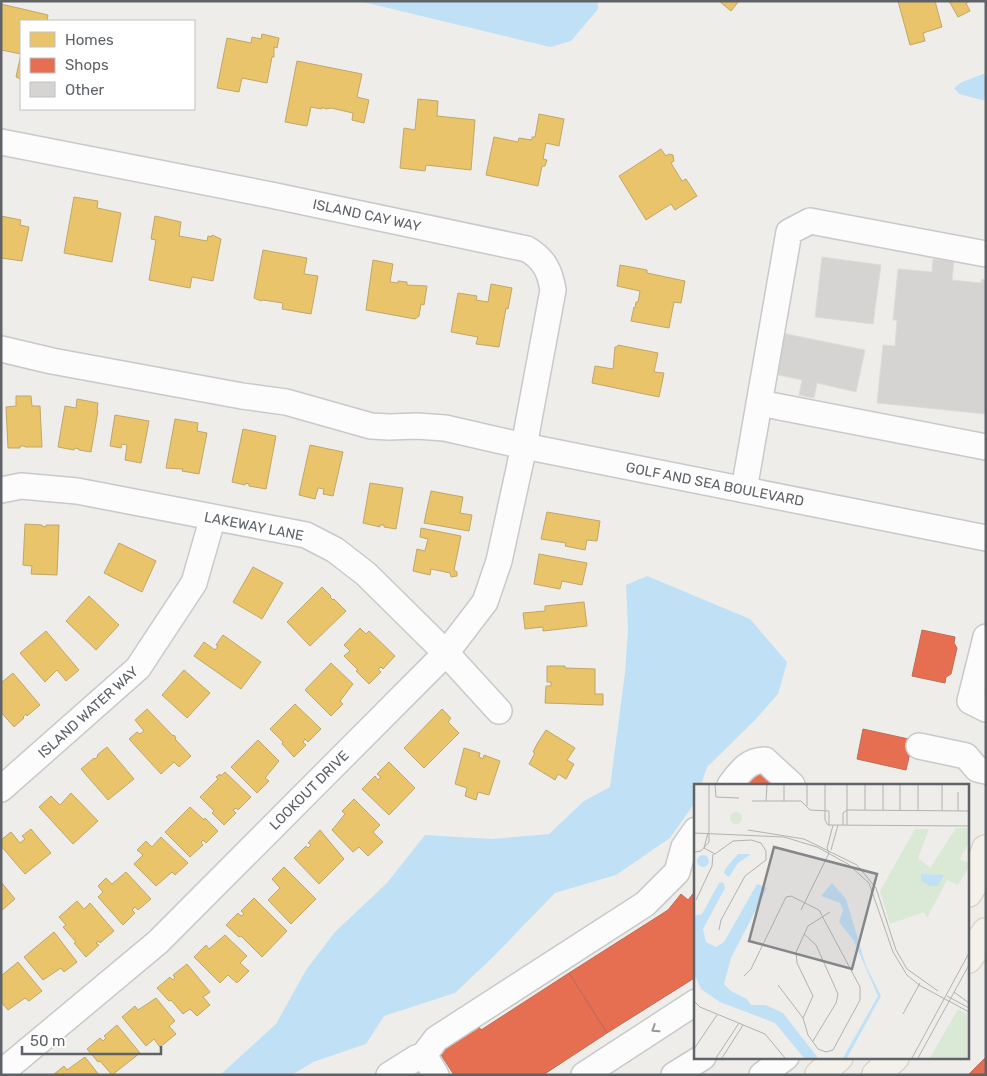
<svg xmlns="http://www.w3.org/2000/svg" width="987" height="1076" font-family="Rubik,sans-serif">
<rect width="100%" height="100%" fill="#eeedea"/>
<path fill="#c0e0f6" d="M359 1H598V9L571 41 550 47Z
M986 73V101L959 94 954 88 962 82Z
M647 576 750 619 787 662 778 694 755 720 707 767 701 785H696V801L670 838 616 875 555 893 495 955 455 993 384 1016 366 1044 313 1062 292 1075H220L276 1024 306 970 335 932 387 883 425 835 492 839 549 834 584 801 610 787 625 673 628 630 626 585Z"/>
<path fill="#e9c46a" stroke="#c0a769" d="M719 1H739L731 11Z
M898 1H935L942 27 923 33 925 41 910 45Z
M949 1H970L966 3 970 11 958 17Z
M1 4 48 15 47 21H21V79L16 77 21 54 1 50Z
M262 34 279 38 277 48 274 47V57H272L267 83 242 78 239 92 217 88 227 38 251 43 252 37 261 39Z
M297 61 362 74 357 97 369 100 364 123 352 120 353 113 331 108 326 109 322 107V109L311 107 307 126 285 122Z
M418 99 438 101 437 116 475 120 471 170 426 165 425 171 400 168 404 128 415 130Z
M539 114 564 119 559 146 546 143 543 159 547 160 545 166H542L538 186 486 175 494 137 518 142 519 138 532 140V137H535Z
M661 149 666 156 669 154 673 155 674 161 671 163 682 181 686 179 697 196 675 210 671 204 646 220 619 176Z
M74 197 98 201 97 208 121 213 112 262 64 253Z
M1 216 21 220 20 225 29 227 22 261 1 258Z
M155 216 181 222 179 236 207 241 208 236 211 237 212 235 221 239 213 281 192 277 190 288 149 280 156 240 151 239Z
M263 250 307 258 304 274 318 276 311 314 282 309 283 303 263 300 261 301 254 298Z
M373 260 393 264 390 282 398 283V281L407 282V285L427 286 424 305 421 304 419 316 415 319 366 310Z
M620 265 647 270V273L685 281 681 303 674 302 669 328 631 321 634 307 635 308 636 302H638L640 291 617 286Z
M491 284 512 288 508 309 506 308 499 347 476 344 478 337 451 332 458 293 477 296 476 300 488 302Z
M618 345 658 353 654 372 664 373 659 397 592 383 595 366 613 369 615 347H617Z
M16 396H31L32 406H40L42 447H25L24 446H20V448H8L6 407 16 406Z
M77 399 98 403 97 411H98L91 452 79 450V449L75 448 74 450 58 447 65 406 76 408Z
M115 415 149 421 141 463 125 460 127 445 122 444 121 448 110 446Z
M175 419 198 423 197 431 207 433 199 474 182 471 183 469 166 468Z
M243 429 276 436 266 489 249 486V484L245 483V485L232 482Z
M310 445 343 452 333 496 323 494 324 489 318 488 315 499 299 495Z
M370 483 403 488 396 529 384 527V525H380V527L363 523Z
M431 491 463 497 460 513 472 515 469 531 424 523Z
M547 512 600 521 597 541 587 540 585 550 565 546 566 543 541 539Z
M25 524 42 525V526L46 527V525H59L57 575 31 574 32 566 23 565Z
M421 528 461 536 454 570 457 572V576L451 577 450 573 431 569 430 575 413 571 417 549 425 551 428 539 420 537Z
M119 543 156 561 142 592 104 573Z
M539 554 587 563 582 585 562 581 560 589 534 584Z
M253 567 283 583 262 619 233 602Z
M322 587 331 596 330 597 333 600 334 599 346 611 310 646 287 622Z
M89 596 119 625 96 650 66 621Z
M584 602 587 626 543 631V627L525 629 523 613 545 611V606Z
M360 628 366 634 369 631 395 656 383 669 381 667 378 669 381 672 369 684 356 671 358 670 344 656 350 651 344 645Z
M46 631 79 670 66 681 57 670 45 682 20 653Z
M223 635 261 662 241 689 194 656 204 642 215 650 218 646 216 645Z
M331 663 353 684 340 701 343 704 331 716 305 690Z
M547 666H565V668L595 669V694H603V705L545 703 546 686H551V682H547Z
M184 670 210 693 187 718 162 695Z
M13 673 40 705 27 716 26 714 23 717 24 718 14 727 1 712V683Z
M295 704 321 729 308 742 305 739 303 742 306 745 294 757 282 744 283 742 270 729Z
M147 709 173 736 174 735 176 738 175 739 191 756 179 767 174 762 161 774 129 739 137 732 140 734 144 731 135 720Z
M442 709 451 718 448 722 459 733 424 768 404 748Z
M546 730 575 748 567 760 574 764 566 779 558 774 555 780 529 764 535 753 533 752 537 744Z
M258 740 279 761 265 778 269 781 257 793 231 767Z
M107 747 134 779 108 800 81 769 94 758 95 759 98 756 97 755Z
M464 748 480 753 479 757 483 759 484 755 500 761 489 795 478 792 476 800 465 796 467 788 455 784Z
M389 762 415 788 389 815 362 789 375 776 378 780 381 777 377 774Z
M225 772 251 797 238 810 236 808 233 810 236 813 224 825 212 813 214 811 200 797 218 779 216 777 220 774 221 776Z
M71 793 98 821 73 844 39 807 51 796 60 805Z
M354 799 380 825 373 832 383 842 368 856 359 847 353 852 332 830 345 814 342 811Z
M190 807 204 820 205 818 218 831 206 843 203 840 201 842 203 845 190 857 165 832Z
M31 829 51 853 25 874 1 846V840L11 832 20 843 25 839 22 836Z
M320 830 344 859 319 884 294 858 306 846 308 848 311 845 308 843Z
M161 837 188 863 175 875 172 872 156 886 134 864 143 855 137 850 146 841 152 847Z
M284 867 316 899 291 924 268 900 280 888 272 879Z
M126 872 151 899 138 910 135 907 132 910 135 913 123 925 98 897 103 892 98 886 106 878 112 884Z
M1 882 15 899 1 911Z
M254 898 287 931 262 957 241 936 239 937 226 925 238 913 241 916 244 914 241 911Z
M77 901 84 909 90 903 114 931 100 943 99 941 96 943 99 945 86 957 74 943 76 942 63 927 66 925 59 917Z
M54 932 77 962 64 972 61 968 43 980 24 957Z
M225 935 247 956 240 963 249 971 237 983 228 975 220 983 194 957 206 945 209 949Z
M18 962 42 991 29 1001 25 998 8 1010 1 1002V976Z
M187 964 210 992 203 997 210 1005 197 1016 190 1009 183 1014 171 1000 169 1001 157 988 170 977 173 980 175 978 173 975Z
M156 998 175 1021 169 1026 176 1034 160 1047 154 1039 146 1046 122 1017 135 1006 138 1010Z
M117 1025 140 1053 112 1075 100 1061 98 1062 87 1049 100 1038 103 1041 106 1038 104 1036Z
M85 1057 99 1075H53L64 1066 67 1070Z"/>
<path fill="#e76f51" stroke="#be6b58" d="M922 630 955 637 954 643 957 648 951 674 946 677 945 683 912 676Z
M863 729 913 740 906 770 857 759Z
M754 768 774 785H740Z
M696 890V977L607 1033 569 973 668 910 681 894 688 900Z
M569 973 607 1033 543 1075H454L436 1047 476 1022 481 1030Z
M986 1057V1075H968Z"/>
<path fill="#d5d4d3" stroke="#dedcd9" d="M822 257 881 265 873 324 815 317Z
M933 259 954 261 952 280 981 283 982 279 986 280V414L877 403 883 345 895 346 897 320H893L898 269 932 272Z
M782 333 865 350 856 392 817 383 814 398 799 395 802 380 774 374Z"/>
<g fill="none" stroke-linecap="round" stroke-linejoin="round">
<g stroke="#c8c9c9" stroke-width="28">
<path id="minor" d="M1 142 271 195 527 249C544 259 550 271 553 290L524 446 499 561 485 602 446 653 158 942 1 1073
M1 349 52 361 242 396 286 402 371 426 389 427 417 426 445 428 524 446 986 538
M759 403 986 447
M1 490 21 486 77 491 306 535 335 550 366 574 446 653 499 711
M744 490 789 232 810 221 986 254
M986 637 970 701 986 709
M919 746 966 756 977 769 986 771
M730 785C740 772 748 760 765 760L792 785
M1 789 138 668 194 583 213 517
M424 1055 436 1039 645 904 677 872 684 847 696 830
M389 1075 416 1058 424 1055 436 1075
M584 1075 696 1002
M674 1075 703 1057
M762 1075 786 1057"/>
</g>
<g stroke="#d4ccb9" stroke-width="30">
<path id="major" d="M968 893 975 881 986 849
M968 959 986 932
M819 1075 839 1057
M876 1075 895 1057"/>
</g>
<use href="#minor" stroke="#fcfcfc" stroke-width="25"/>
<use href="#major" stroke="#f3f1e9" stroke-width="28"/>
</g>
<defs><path id="oneway-chevron" d="M-2-3.5L2.5 0L-2 3.5" fill="none" stroke-width="1.6" stroke-linecap="round" stroke-linejoin="round" transform="scale(1.25)"/></defs>
<use stroke="#96999b" href="#oneway-chevron" transform="translate(655 1029) rotate(147)"/>
<g text-anchor="middle" stroke-width="5" stroke-linejoin="round" paint-order="stroke">
<g font-size="14" fill="#5f6367" stroke="#fff">
<text transform="translate(367 215) rotate(12)" y="5">ISLAND CAY WAY</text>
<text transform="translate(715 484) rotate(11)" y="5">GOLF AND SEA BOULEVARD</text>
<text transform="translate(254 526) rotate(11)" y="5">LAKEWAY LANE</text>
<text transform="translate(88 712) rotate(-42)" y="5">ISLAND WATER WAY</text>
<text transform="translate(309 790) rotate(-45)" y="5">LOOKOUT DRIVE</text>
</g>
</g>
<g transform="translate(694 784)">
<rect width="275" height="275" fill="#eeedea"/>
<path d="M36 34a6 6 0 1 1 12 0a6 6 0 1 1-12 0ZM262 44H275V58L266 75 275 79V83L264 101 253 96 233 134 230 128 196 140 186 107 221 45H235L224 74 236 84ZM227 91 228 90 251 92 244 102H236L227 97ZM264 225 275 231V274H236Z" fill="#d9e9d6" fill-rule="evenodd"/>
<path d="M44 70H57L44 79 35 93 30 89 31 85ZM3 77a6 6 0 1 1 12 0a6 6 0 1 1-12 0ZM227 90 250 91V92L244 102H236L227 97ZM29 98 31 104 9 145 12 158 22 163 30 158 63 100 73 104 37 174 30 200 37 207 53 215 57 221H72L89 229 124 274H110L81 239 26 218 7 205 1 192 0 132 8 130 25 99ZM138 99 152 115 172 182 187 212 153 274H149L184 212 160 157 145 138 149 126 146 119 127 112Z" fill="#c0e0f6"/>
<path fill="none" stroke="#b1b2b2" stroke-width="1" d="M21 1 22 13 45 14M131 1V36L134 41 275 42M264 8V27M58 17H107L116 26 135 27V41M72 17 73 1M90 17V1M113 22V1M171 26V1M189 26V1M206 26V1M224 27V1M248 27V1M149 41V29L153 26 275 27M153 41V1M54 46 110 55 163 81 182 104 202 166 213 185 244 207M0 49 90 53 123 63 154 80 175 99 199 168 213 191 225 201 275 228M10 64 21 70 39 57 57 56 67 59 72 67V76L51 92 27 136 25 146M10 64 14 49M137 66 144 41M0 68 7 67 15 58V1M2 116 18 82 19 70M107 126 135 69 133 64 139 41M110 150 122 161 144 210 142 219 119 257M50 192 57 185 92 113 97 112 125 126 166 203V216L139 266 132 268 124 265 114 251 109 234 84 201M260 208 275 219M253 212 275 224M0 217 6 223 71 250 91 274M209 230 226 199M109 234 119 212 103 179 102 168 114 142 136 128M0 265 23 231M22 274 45 239M28 274 49 241M218 274 275 169M224 274 275 181"/>
<path fill="#84878a" fill-opacity="0.15" stroke="#84878a" stroke-width="2.5" d="M80 63 183 90 158 185 55 157Z"/>
<rect width="275" height="275" fill="none" stroke="#5f6367" stroke-width="2.5"/>
</g>
<rect width="987" height="1076" fill="none" stroke="#5f6367" stroke-width="5"/>
<rect x="20" y="20" width="175" height="90" fill="#ffffff" stroke="#bfc1c2"/>
<rect x="30" y="32" width="25" height="15" fill="#e9c46a" stroke="#bfc1c2"/>
<text x="65" y="45" font-size="15" fill="#5f6367">Homes</text>
<rect x="30" y="58" width="25" height="15" fill="#e76f51" stroke="#bfc1c2"/>
<text x="65" y="70" font-size="15" fill="#5f6367">Shops</text>
<rect x="30" y="82" width="25" height="15" fill="#d5d4d3" stroke="#bfc1c2"/>
<text x="65" y="95" font-size="15" fill="#5f6367">Other</text>
<path d="M22 1046v8h139v-8" fill="none" stroke="#5f6367" stroke-width="2.5"/>
<text x="30" y="1046" font-size="15" fill="#5f6367" stroke="#ffffff" stroke-width="4" paint-order="stroke">50 m</text>
</svg>
